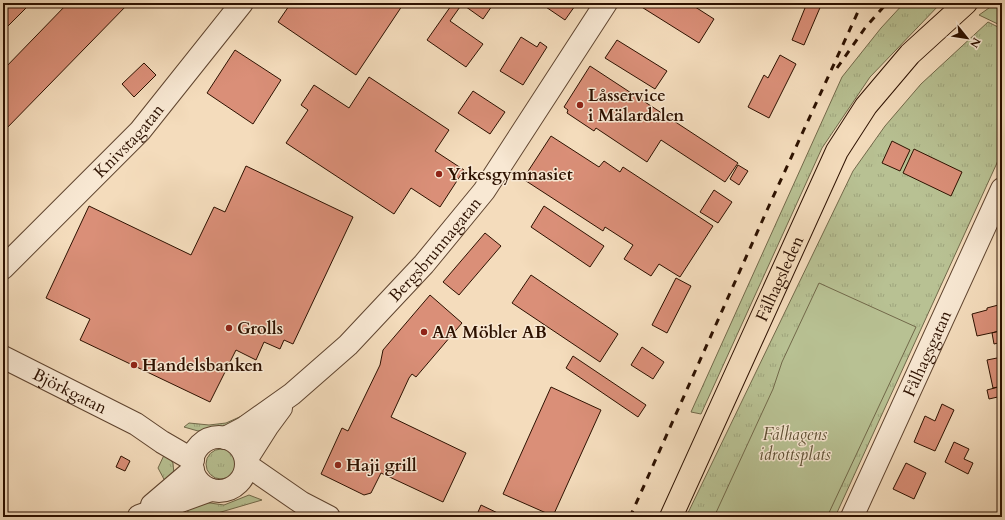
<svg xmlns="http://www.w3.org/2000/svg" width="1005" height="520" font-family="Cardo,serif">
<defs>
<pattern id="grass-tufts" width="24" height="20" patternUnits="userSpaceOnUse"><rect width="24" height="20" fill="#b8c193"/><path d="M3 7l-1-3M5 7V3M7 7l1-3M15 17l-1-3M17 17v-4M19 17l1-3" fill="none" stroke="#9ea57d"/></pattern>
</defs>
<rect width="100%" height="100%" fill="#f4dcbc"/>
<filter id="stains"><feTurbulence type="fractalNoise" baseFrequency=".005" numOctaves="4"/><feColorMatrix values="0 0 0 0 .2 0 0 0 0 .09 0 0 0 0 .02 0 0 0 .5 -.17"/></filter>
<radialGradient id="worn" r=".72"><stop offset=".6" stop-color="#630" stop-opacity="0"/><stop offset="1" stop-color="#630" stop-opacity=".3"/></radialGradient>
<path fill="url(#grass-tufts)" stroke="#72694a" d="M904 3H941L870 77 822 148 701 414 691 412 842 77 881 28Z
M996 3H1002V26L979 15Z
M988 22 1002 29V152L835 517H686L853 171 885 126 921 84Z
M244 415 222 429 215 428 198 431 184 427 189 423 209 425 226 423Z
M206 464a15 15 0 1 1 30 0a15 15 0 1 1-30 0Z
M165 453 173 463 174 474 166 483 158 468Z
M249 495 262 500 204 517H192L186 509 203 502 224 505Z"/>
<path fill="#b8c193" stroke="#72694a" d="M819 283 916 327 827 517H714L773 389 782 362Z"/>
<path fill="#da8f78" stroke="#2d1100" d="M3 3H31L3 31Z
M68 3H129L3 132V70Z
M291 3H345L347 4 348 3H404L356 75 278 22Z
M453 3H494L483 19 462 4 450 21 483 44 466 67 427 40Z
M540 3H577L565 20Z
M642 3H689L714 19 699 43 640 6Z
M807 3H822L804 45 792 40Z
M521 37 537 47 540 42 547 47 523 85 500 71Z
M617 40 667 71 655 89 605 58Z
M235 50 281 80 253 124 207 93Z
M780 55 796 64 769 118 748 107 764 75 768 78Z
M144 63 156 75 134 97 122 84Z
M590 66 738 163 725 182 661 140 647 162 596 128 594 131 567 113 568 110 564 107Z
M369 77 449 130 435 151 464 170 440 207 411 188 394 214 286 143 308 110 301 105 314 85 349 108Z
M473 91 505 112 490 134 458 113Z
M551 136 599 167 604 161 620 172 623 167 713 226 680 277 659 264 651 276 624 259 633 245 605 227 603 231 523 179Z
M892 141 910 150 900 171 882 163Z
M914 149 962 172 951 196 903 173Z
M738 165 748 171 739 185 730 179Z
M246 166 353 217 293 344 284 340 280 349 264 342 256 360 236 350 210 402 80 340 90 319 46 298 89 206 191 255 214 207 225 212Z
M714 190 732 202 718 223 700 212Z
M544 206 604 246 590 267 531 227Z
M485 233 501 246 459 295 443 282Z
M531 275 618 334 600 362 512 303Z
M676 278 691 286 667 333 652 325Z
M430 295 462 323 416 377 412 374 409 378 391 417 466 453 443 502 381 473 371 493 364 495 321 474 342 428 348 431 380 365 383 350Z
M1002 304V326L999 327 1000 331 977 336 972 314 987 310V308Z
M1002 330V342L994 344 992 333Z
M642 347 664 362 653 379 631 365Z
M573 356 646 405 638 417 566 368Z
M1002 357V386L993 388 987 360Z
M1002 386V396L989 399 987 390Z
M551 387 601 410 553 516 503 494Z
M942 404 954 410 935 451 914 442 925 416 935 421Z
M954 442 969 449 964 459 973 463 968 474 945 462Z
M121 456 130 461 125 471 116 467Z
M906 463 926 473 914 499 893 489Z
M481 505 506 517H476Z"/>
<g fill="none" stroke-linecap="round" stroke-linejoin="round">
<g stroke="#5f442f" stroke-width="24">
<g id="minor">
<path id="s1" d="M3 268 140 131 242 3"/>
<path id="s2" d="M3 357 136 424 162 442 193 460"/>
<circle cx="219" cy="464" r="27"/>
<path id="s3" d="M225 438 244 428 292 394 348 345 424 264 484 191 606 3"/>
<path d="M246 460 267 427 281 408"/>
<path d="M247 465 302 503 329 517"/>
<path d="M152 505 193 470"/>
<path d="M139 516 211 490"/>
<path id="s4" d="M852 517 1002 189"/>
</g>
</g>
<g stroke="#2d1100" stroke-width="24">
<g id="major">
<path id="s5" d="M671 517 837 151 866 106 910 54 966 3"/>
</g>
</g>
<use href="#minor" stroke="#f8e8d3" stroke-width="22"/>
<use href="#major" stroke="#f4dcbc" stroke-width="22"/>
<path stroke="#2d1100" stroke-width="3" stroke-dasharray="7 7" stroke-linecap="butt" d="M837 68 865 28 887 3
M630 517 768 208 862 3"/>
</g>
<g fill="#8f2418" stroke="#f8e8d3" stroke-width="1.5">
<circle cx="580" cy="105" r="4"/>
<circle cx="439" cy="174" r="4"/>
<circle cx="229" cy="328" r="4"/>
<circle cx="424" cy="332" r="4"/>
<circle cx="134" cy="365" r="4"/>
<circle cx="338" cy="465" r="4"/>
</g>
<g text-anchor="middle" stroke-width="3" stroke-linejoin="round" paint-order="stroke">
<g font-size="17" font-weight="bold" fill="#2d1100" stroke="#f8e8d3" text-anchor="start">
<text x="588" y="101">Låsservice<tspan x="588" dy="20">i Mälardalen</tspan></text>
<text x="447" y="180">Yrkesgymnasiet</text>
<text x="237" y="334">Grolls</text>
<text x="432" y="338">AA Möbler AB</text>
<text x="142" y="371">Handelsbanken</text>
<text x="346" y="471">Haji grill</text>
</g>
<g font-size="17" fill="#2d1100" stroke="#f8e8d3">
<text dy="6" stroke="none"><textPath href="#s1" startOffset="179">Knivstagatan</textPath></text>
<text dy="6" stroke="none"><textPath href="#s3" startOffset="284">Bergsbrunnagatan</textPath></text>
<text dy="6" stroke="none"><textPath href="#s5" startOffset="262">Fålhagsleden</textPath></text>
<text dy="6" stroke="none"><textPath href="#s4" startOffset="180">Fålhagsgatan</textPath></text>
<text dy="6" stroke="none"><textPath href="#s2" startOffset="75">Björkgatan</textPath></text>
</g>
<g font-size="17" font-style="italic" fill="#5e4f33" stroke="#f8e8d3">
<text x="795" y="440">Fålhagens<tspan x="795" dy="20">idrottsplats</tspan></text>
</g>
</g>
<rect width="1005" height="520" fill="none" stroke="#f4dcbc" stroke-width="16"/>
<rect x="4" y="4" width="997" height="512" fill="none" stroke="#2d1100" stroke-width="2"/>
<rect x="8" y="8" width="989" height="504" fill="none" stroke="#2d1100"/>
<g transform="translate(967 38) rotate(120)" stroke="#f8e8d3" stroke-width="3" paint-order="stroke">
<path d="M0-3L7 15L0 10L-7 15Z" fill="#2d1100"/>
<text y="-6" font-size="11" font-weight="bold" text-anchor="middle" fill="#2d1100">N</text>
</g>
<rect width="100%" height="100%" filter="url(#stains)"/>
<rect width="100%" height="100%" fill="url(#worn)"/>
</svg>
